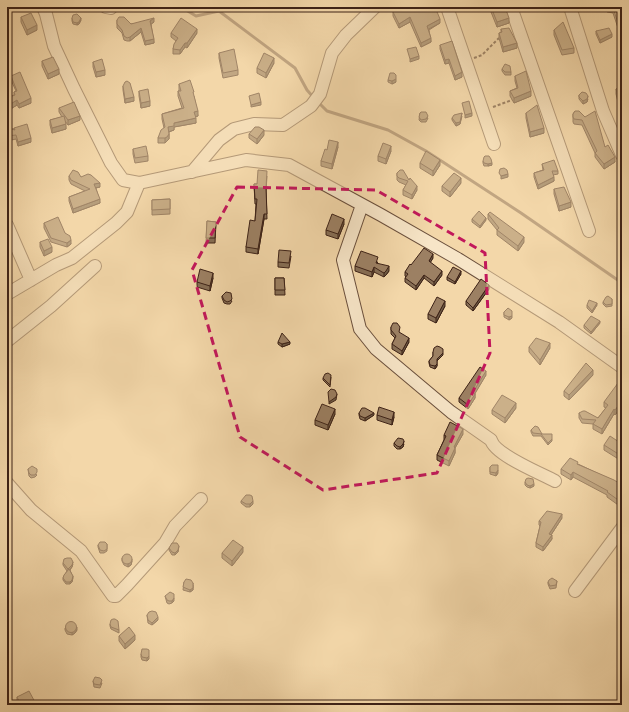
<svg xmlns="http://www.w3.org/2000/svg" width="629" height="712" font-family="'EB Garamond',serif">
<rect width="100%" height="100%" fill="#f3d7a9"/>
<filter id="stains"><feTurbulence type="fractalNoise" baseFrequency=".005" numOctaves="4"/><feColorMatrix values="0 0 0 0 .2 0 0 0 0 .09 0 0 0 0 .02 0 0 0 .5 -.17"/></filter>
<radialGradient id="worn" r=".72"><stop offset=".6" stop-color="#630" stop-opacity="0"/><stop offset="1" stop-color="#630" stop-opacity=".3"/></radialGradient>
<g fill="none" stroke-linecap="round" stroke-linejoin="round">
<path stroke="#856951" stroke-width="3" d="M181 7 196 16 219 11 295 68 307 90 314 98
M318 102 327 111 388 130 426 151 521 213 622 283"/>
<g stroke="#6a4f3c" stroke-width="14">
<path id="minor" d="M43 7 46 14 54 46 74 89 111 163 123 180 139 183 246 160 289 165 381 215 458 259 559 322 622 367
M106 7 111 8
M447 7 494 144
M511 7 589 231
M570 7 603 111 622 155
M192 172 219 140 234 129 254 124 283 125 311 106 320 94 332 53 346 35 375 7
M362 205 343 260 360 329 376 349 451 412 491 440C495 455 540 473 555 481
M7 225 31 280
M7 294 56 265 72 258 116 223 127 212 139 183
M7 341 51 306 95 266
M7 483 31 510 81 551 113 596H116L127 585 165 543 175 526 201 499
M575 591 622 528"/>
</g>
<path stroke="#3d2217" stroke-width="2" stroke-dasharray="3 2" stroke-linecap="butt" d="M474 58 482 55 499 38
M493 107 512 100"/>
<use href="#minor" stroke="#f7e5c7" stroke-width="12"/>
</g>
<path fill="#866e55" stroke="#3d2217" d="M7 7H15L12 10 8 11 7 10Z
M489 7H505L509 23 497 27Z
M604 7H622V26L618 28 613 13 607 12 604 9Z
M393 12 440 23 429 30 431 42 421 47 410 22 399 28 393 16Z
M21 17 37 30 27 35 21 22Z
M72 18 81 20 79 24 77 25 73 24 72 21Z
M117 20 131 24 154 22 151 24 154 43 145 45 141 32 130 41H127L124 40 122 33 117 28Z
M501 29 517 48 503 52 499 38V33H501Z
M554 30 574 48V53L562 55 554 35Z
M596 31 612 37 600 43 596 34Z
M171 33H197L187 48 185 47 180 54H173V49L176 41 171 37Z
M440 45 462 77 455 80 449 63 445 64 440 49Z
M219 53 238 70V75L223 78 219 58Z
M42 61 59 74 48 79 42 66Z
M93 62 105 75 96 77 93 67Z
M274 63 266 78 257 73V68Z
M502 69 511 72V75H505L502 71Z
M11 76 31 103 19 108 17 105 9 110H7V98L14 95V92L16 91 11 80Z
M515 76 531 96 514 103 510 96V91L517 88 515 81Z
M388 80 396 82 392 84 388 82Z
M179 84 194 96 198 116 195 117 196 123 174 127V130L169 132V139L165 143H158V138L164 128 162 119V114L182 108 178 96V91H179Z
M123 86 134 101 125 103 123 90Z
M622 88 618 102 616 94V89Z
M139 91 150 106 141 108 139 96Z
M579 95 588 99 587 102 583 104 579 99Z
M59 108 80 120 68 125 65 121 66 129 52 133 50 125V120L62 117 59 112Z
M575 111 605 147 615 162 604 169 595 157V153L582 125 574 124 573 122V114Z
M420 113 428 118 426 122H421L419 120Z
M526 113 544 133 530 137 526 118Z
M462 116 460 124 456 126 452 120V118Z
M7 128 14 129V128L31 142 18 146 16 139 7 141Z
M249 134 264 135 257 144 249 138Z
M338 147 332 169 321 166V161L327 150Z
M133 149 148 156V161L135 163 133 154Z
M391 151 386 164 378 161V156Z
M483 161 492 165 488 166H484L483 163Z
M420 163 440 165 433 176 420 168Z
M542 164 558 171V174L553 175 554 181 538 189 534 177V173L543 170Z
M397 173 409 180 417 190 412 199 403 195V190L406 185 399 182 397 180Z
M69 176 81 177 100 187 96 188 100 203 73 213 69 201V197L85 191 71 184 69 180Z
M267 176 266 191 267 219H264L258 254 246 252V247L255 221 256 204H255L254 184H257Z
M622 182V196L619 189V185Z
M461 183 450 197 442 191V186Z
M554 189 571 207 559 211 554 194Z
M170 199V214L152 215V200Z
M488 214 524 242 518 251 497 235V230L488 219Z
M472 219 486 220 480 228 472 222Z
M207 221 216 222 215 243H206Z
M44 223 65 233 71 244 67 247 51 242 44 228Z
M344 224 338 239 326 235V230Z
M40 242 52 252 44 256 40 247Z
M291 256 289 268 278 267V262Z
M433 258 430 262 442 275 434 286 424 278 416 290 405 282V278L406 277 405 276V272L411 265Z
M378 262 377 263 389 271 386 275 384 277 374 272 372 277 355 271V266Z
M461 274 455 284 447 280V277Z
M213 278 210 291 197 287V282Z
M275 278H284L285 295H275Z
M489 289 473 311 466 305V301Z
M222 296 232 301 230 304H227L224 303 222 298Z
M612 299V306L606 307 603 304V302Z
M587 305H597L592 313 587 308Z
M445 306 436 323 428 319V314Z
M504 312 512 318 509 320 504 317Z
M600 323 591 334 584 328V325Z
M391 327 400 333 409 342 402 355 392 349V344L395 338 391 334Z
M278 342 290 344 282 347 278 344Z
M529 347 550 348 540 365 529 352Z
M433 352 443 355 437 361V366L435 369 430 367 429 363V361L433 356Z
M486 375 475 393V398L468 409 459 402V398Z
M593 375 569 400 564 396V391Z
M331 377 330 387 323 380V378Z
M622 386V406L615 415 614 414 602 434 593 429V424L582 423 579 418V413L598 418 606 408 604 407V402Z
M516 408 505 423 492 414V410Z
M359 413 374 415 365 421 360 419 359 415Z
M335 414 328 430 315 425V420Z
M377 415 394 417 392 425 377 420Z
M531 430 542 434 552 441 548 445 541 436H533L531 432Z
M463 434 455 448V453L449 466 437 460V455L444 440V435Z
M394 443 404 444 403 447 400 449H397L394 446Z
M622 444 620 460 604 450V445Z
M578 464 622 485 621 507 607 497V495L573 477 571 480 561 474V469Z
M490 467 498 473 496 476 490 474Z
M28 469 37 475 35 477 31 478 29 476Z
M525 482 534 486 530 488 527 487 525 485Z
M241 501 253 504 250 507H246L241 503Z
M562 518 551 535 552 539 543 551 536 547V543L540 526 539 525V521Z
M107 544V551L104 553H100L98 547V545Z
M179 546 178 552 175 555H172L169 550V548Z
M243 552 232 566 222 558V553Z
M122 558 132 561 131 565 128 567 124 565 122 561Z
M63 563 73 564 72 567 70 570 73 578 72 582 70 584H66L63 580V578L67 571 63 565Z
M557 581 556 588 550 589 548 584V582Z
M184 582 193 585V590L190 592 183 590Z
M165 596 174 601 172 603 169 604 167 603Z
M147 615 158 620 152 625 148 623Z
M110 624 119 630V633L111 629 110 626Z
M65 628 77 630 75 633 72 635 67 634 65 630Z
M119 636 135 640 125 649 119 641Z
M141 654 149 659 147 661 142 660 141 657Z
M93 681 102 683 100 688 94 687Z
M17 697 36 705H18L17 702Z"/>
<path fill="#6d5a45" stroke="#3d2217" d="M410 17V22L399 28V24Z
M81 18V20L79 24 77 25V23Z
M154 18V22L150 25V21Z
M509 18V23L497 27V22Z
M440 19V23L427 30V26Z
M622 21V26L618 28V23Z
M37 25V30L27 35V30Z
M141 28V32L130 41V37Z
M197 29V33L187 48V43Z
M612 34V37L600 43V40Z
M431 38V42L421 47V43Z
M154 39V43L145 45V41Z
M185 43V47L180 54V50Z
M517 43V48L503 52V47Z
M419 56V59L410 62V59Z
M274 58V63L266 78V73Z
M449 59V63L445 64V60Z
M59 69V74L48 79V74Z
M105 70V75L96 77V72Z
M462 72V77L455 80V76Z
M396 79V82L392 84V81Z
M531 91V96L514 103V98Z
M588 96 587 102 583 104V101Z
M134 97V101L125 103V99Z
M618 97H622V101L618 102Z
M31 98V103L19 108V104Z
M17 100V105L9 110V105Z
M150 101V106L141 108V103Z
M261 102V105L251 107V105Z
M198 111V116L194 117V112Z
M462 113 460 124 456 126V123Z
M472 113V116L465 118V115Z
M80 116V120L68 125V120Z
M196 118V123L174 127V130L168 132V127L174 123Z
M66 124V129L52 133V128Z
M544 128V133L530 137V132Z
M264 130V135L257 144V139Z
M169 134V139L165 143V138Z
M31 138V142L18 146V142Z
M338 142V147L332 169V164Z
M391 146V151L386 164V159Z
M615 157V162L604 169V164Z
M440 160V165L433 176V171Z
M492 163V165L488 166V164Z
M508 174V177L501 179V176Z
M554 177V181L538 189V185Z
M461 178V183L450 197V192Z
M100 183V187L94 188V184Z
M417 186V190L412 199V195Z
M100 199V203L73 213V209Z
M571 202V207L559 211V206Z
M264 214V219L258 254V249Z
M486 218V220L480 228V226Z
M344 219V224L338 239V234Z
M524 237V242L518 251V246Z
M71 240V244L67 247V243Z
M52 247V252L44 256V251Z
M433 254V258L429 265V261Z
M389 266V271L386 275 384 277V273Z
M374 267V272L372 277V272Z
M442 271V275L434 286V282Z
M461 271V274L455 284V282Z
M213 273V278L210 291V286Z
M424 275V278L416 290V286Z
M489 285V289L473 311V308Z
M445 301V306L436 323V318Z
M597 303V305L592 313V311Z
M512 316V318L509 320V317Z
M600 321V323L591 334V332Z
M409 338V342L402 355V351Z
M290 342V344L282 347V344Z
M550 343V348L540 365V360Z
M443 353V355L437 361V359Z
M437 364V366L435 369V366Z
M593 370V375L569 400V395Z
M486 371V375L473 397V392Z
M337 394 336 400 329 404V402Z
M475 394V398L468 409V405Z
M622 401V406L615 415V410Z
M516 403V408L505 423V418Z
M335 409V414L328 430V425Z
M614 409V414L602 434V429Z
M394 412V417L392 425V420Z
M374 413V415L365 421V418Z
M463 429V434L455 448V453L449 466V461L454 447Z
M552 439V441L548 445V443Z
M404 441 403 447 400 449V447Z
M622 451V456L620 460V455Z
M498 470V473L496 476V473Z
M573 472V477L571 480V475Z
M534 484V486L530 488V486Z
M253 501V504L250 507V504Z
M562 514V518L549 538V534Z
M552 535V539L543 551V547Z
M243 547V552L232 566V561Z
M178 550V552L175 555V553Z
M132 559V561L131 565 128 567V564Z
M73 562 72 567 68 572V569Z
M73 576 72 582 70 584V582Z
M193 583V590L190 592V590Z
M174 598V601L172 603V601Z
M158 617V620L152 625V623Z
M77 627V630L75 633 72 635V633Z
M135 635V640L125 649V644Z
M149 656V659L147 661V658Z"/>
<path fill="#9c8063" stroke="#3d2217" d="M7 7H13L12 8H8Z
M400 7H435L440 19 427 26 431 38 421 43 410 17 399 24 393 12Z
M491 7H505L509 18 497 22Z
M607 7H622V21L618 23 613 8Z
M31 13 37 25 27 30 21 17Z
M77 14 81 18 79 22 77 23 73 22 72 18 73 15Z
M119 17H124L131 24 154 18 150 21 154 39 145 41 141 28 130 37 127 38 124 36 122 30 117 24V20Z
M181 18 197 29 187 43H185L180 50 173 49 174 44 178 38 171 33Z
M563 22 574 48 562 50 554 30Z
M509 28 517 43 503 47 499 33 502 32 501 29Z
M609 28 612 34 600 40 596 31Z
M452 41 462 72 455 76 449 59 445 60 440 45Z
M416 47 419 56 410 59 407 49Z
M234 49 238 70 223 73 219 53Z
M264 53 274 58 266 73 257 68Z
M53 57 59 69 48 74 42 61Z
M102 59 105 70 96 72 93 62Z
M505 64 510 66 511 72H505L502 69Z
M526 71 531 91 514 98 510 91 518 88 515 76Z
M20 72 31 98 19 104 17 100 9 105H7V98L15 95 14 92 17 91 11 76Z
M390 73H394L396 75V79L392 81 388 80Z
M190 80 194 92H193L198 111 194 112 196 118 174 123V126L168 127 169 134 167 137 165 138H158L161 130 165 127 162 114 184 108 178 91H181L179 84Z
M127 81 130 83 134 97 125 99 123 86 125 82Z
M622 88V97H618L616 89Z
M148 89 150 101 141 103 139 91Z
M582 92 586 93 588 96 587 99 583 101 579 97V95Z
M259 93 261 102 251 105 249 96Z
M469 101 472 113 465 115 462 103Z
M74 102 80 116 68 120 59 108Z
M537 105 544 128 530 132 526 113Z
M575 111H579L585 117 595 111 605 147 608 145 615 157 604 164 595 153 597 151 582 120 574 119 573 117V114Z
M421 112H426L428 116 426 119 421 120 419 117 420 113Z
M462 113 460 122 456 123 452 118 454 115Z
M64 116 66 124 52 128 50 120Z
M27 124 31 138 18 142 16 135 7 136V128L15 130 14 128Z
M255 127H259L264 130 257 139 249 134Z
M329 140 338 142 332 164 321 161 325 149 327 150Z
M383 143 391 146 386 159 378 156Z
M146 146 148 156 135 158 133 149Z
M426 151 440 160 433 171 420 163Z
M485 156H489L491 159 492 163 488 164 484 163 483 161 484 157Z
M554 160 558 171H552L554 177 538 185 534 173 544 170 542 164Z
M504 168 507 170 508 174 501 176 499 173 500 169Z
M73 170 78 172 81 177 88 174 91 175 100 183 94 184 100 199 73 209 69 197 90 189 71 180 69 176Z
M258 170 267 171 266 188 267 214H264L258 249 246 247 250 220 255 221 257 199H255L254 184H257Z
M400 170H403L409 180 410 178 417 186 412 195 403 190 408 181 399 178 397 176V173Z
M454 173 461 178 450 192 442 186Z
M622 182V192L619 185Z
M564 187 571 202 559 206 554 189Z
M170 199V209L152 210V200Z
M479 211 486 218 480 226 472 219Z
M490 212 524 237 518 246 497 230 499 228 488 214Z
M332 214 344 219 338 234 326 230Z
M58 217 65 233 70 236 71 240 67 243 51 238 44 223Z
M207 221 216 222 215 238H206Z
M48 239 52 247 44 251 40 242Z
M424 248 433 254 429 261 442 271 434 282 424 275 416 286 405 278 408 274 405 272 410 264 411 265Z
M279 250 291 251 289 263 278 262Z
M361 251 378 257 376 263 389 266 386 271 384 273 382 272 374 267 372 272 355 266Z
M453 267 461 271 455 282 447 277Z
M200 269 213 273 210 286 197 282Z
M275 278H284L285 290H275Z
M481 279 489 285 473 308 466 301Z
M226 292 231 293 232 299 230 301 227 302 224 300 222 296Z
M608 296 612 299V304L606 305 603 302 606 297Z
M437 297 445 301 436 318 428 314Z
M589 300 597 303 592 311 587 305Z
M508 308 512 311V316L509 317 504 315V312Z
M591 316 600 321 591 332 584 325Z
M393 323H397L400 327 399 332 409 338 402 351 392 344 396 336 391 330V327Z
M282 333 290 342 282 344 278 342Z
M536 338 550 343 540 360 529 347Z
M437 346 440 347 443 349V353L437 359V364L435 366 430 365 429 361 433 356V352L434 348Z
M586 363 593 370 569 395 564 391Z
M480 367 486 371 473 392 475 394 468 405 459 398Z
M328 373 331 375 330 385 323 378 325 374Z
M618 383 622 386V401L615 410 614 409 602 429 593 424 596 420 582 419 579 413 583 411H585L598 418 608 405 604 402Z
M331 389 335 390 337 394 336 397 329 402 328 392Z
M502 395 516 403 505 418 492 410Z
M322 404 335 409 328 425 315 420Z
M379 407 394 412 392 420 377 415Z
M362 408H365L374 413 365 418 360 416 359 413Z
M450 422 463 429 454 447 455 448 449 461 437 455 446 436 444 435Z
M535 426 538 427 542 434 533 433 531 430Z
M541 434H552V439L548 443Z
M610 436 622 444V451L620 455 604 445Z
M398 438 403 439 404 441 403 444 400 447 397 446 394 443Z
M570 458 578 462 577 464 614 480 622 485V501L621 502 607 492 608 491 573 472 571 475 561 469Z
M492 465H498V470L496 473 490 472V467Z
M32 466 37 469V472L35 475H31L29 473 28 469Z
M528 478 533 479 534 484 530 486 527 485 525 482 526 479Z
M246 495H250L252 496 253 501 250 504H246L241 501Z
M547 511 562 514 549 534 552 535 543 547 536 543 541 522 539 521Z
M233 540 243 547 232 561 222 553Z
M100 542H105L107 544V549L104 551 100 550 98 545Z
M172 543H177L179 546 178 550 175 553 172 552 169 548Z
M122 559a5 5 0 1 1 10 0a5 5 0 1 1-10 0Z
M67 558H71L73 562 72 565 68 569 63 563 64 559Z
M69 569 73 576 72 580 70 582H66L63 578 64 575Z
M552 578 557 581 556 585 550 586 548 582 549 580Z
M186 579 191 580 193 583V588L190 590 183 587 184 582Z
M170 592 174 594V598L172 601H169L167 600 165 596Z
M152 611 156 612 158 617 152 623 148 620 147 615 149 612Z
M113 619H115L118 621 119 630 111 627 110 624 111 620Z
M65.5 627a5.5 5.5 0 1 1 11 0a5.5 5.5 0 1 1-11 0Z
M129 627 135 635 125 644 119 636Z
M142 649H147L149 650V656L147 658 142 657 141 654Z
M95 677 100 678 102 680 100 685 94 684 93 681Z
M29 691 36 704 34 705H21L17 697Z"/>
<path d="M0 0H629V712H0ZM237 187 376 190 485 253 490 353 437 473 323 490 240 437 192 270Z" fill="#f3d7a9" fill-opacity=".55" fill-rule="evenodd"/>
<path fill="none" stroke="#c2185b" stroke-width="3" stroke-dasharray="8 5" stroke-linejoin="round" d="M237 187 376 190 485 253 490 353 437 473 323 490 240 437 192 270Z"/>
<rect width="629" height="712" fill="none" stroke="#f3d7a9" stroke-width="24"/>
<rect x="8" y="8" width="613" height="696" fill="none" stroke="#3d2217" stroke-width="2"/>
<rect x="12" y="12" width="605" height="688" fill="none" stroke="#3d2217"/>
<rect width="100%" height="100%" filter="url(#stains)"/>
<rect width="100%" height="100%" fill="url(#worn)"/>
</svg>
